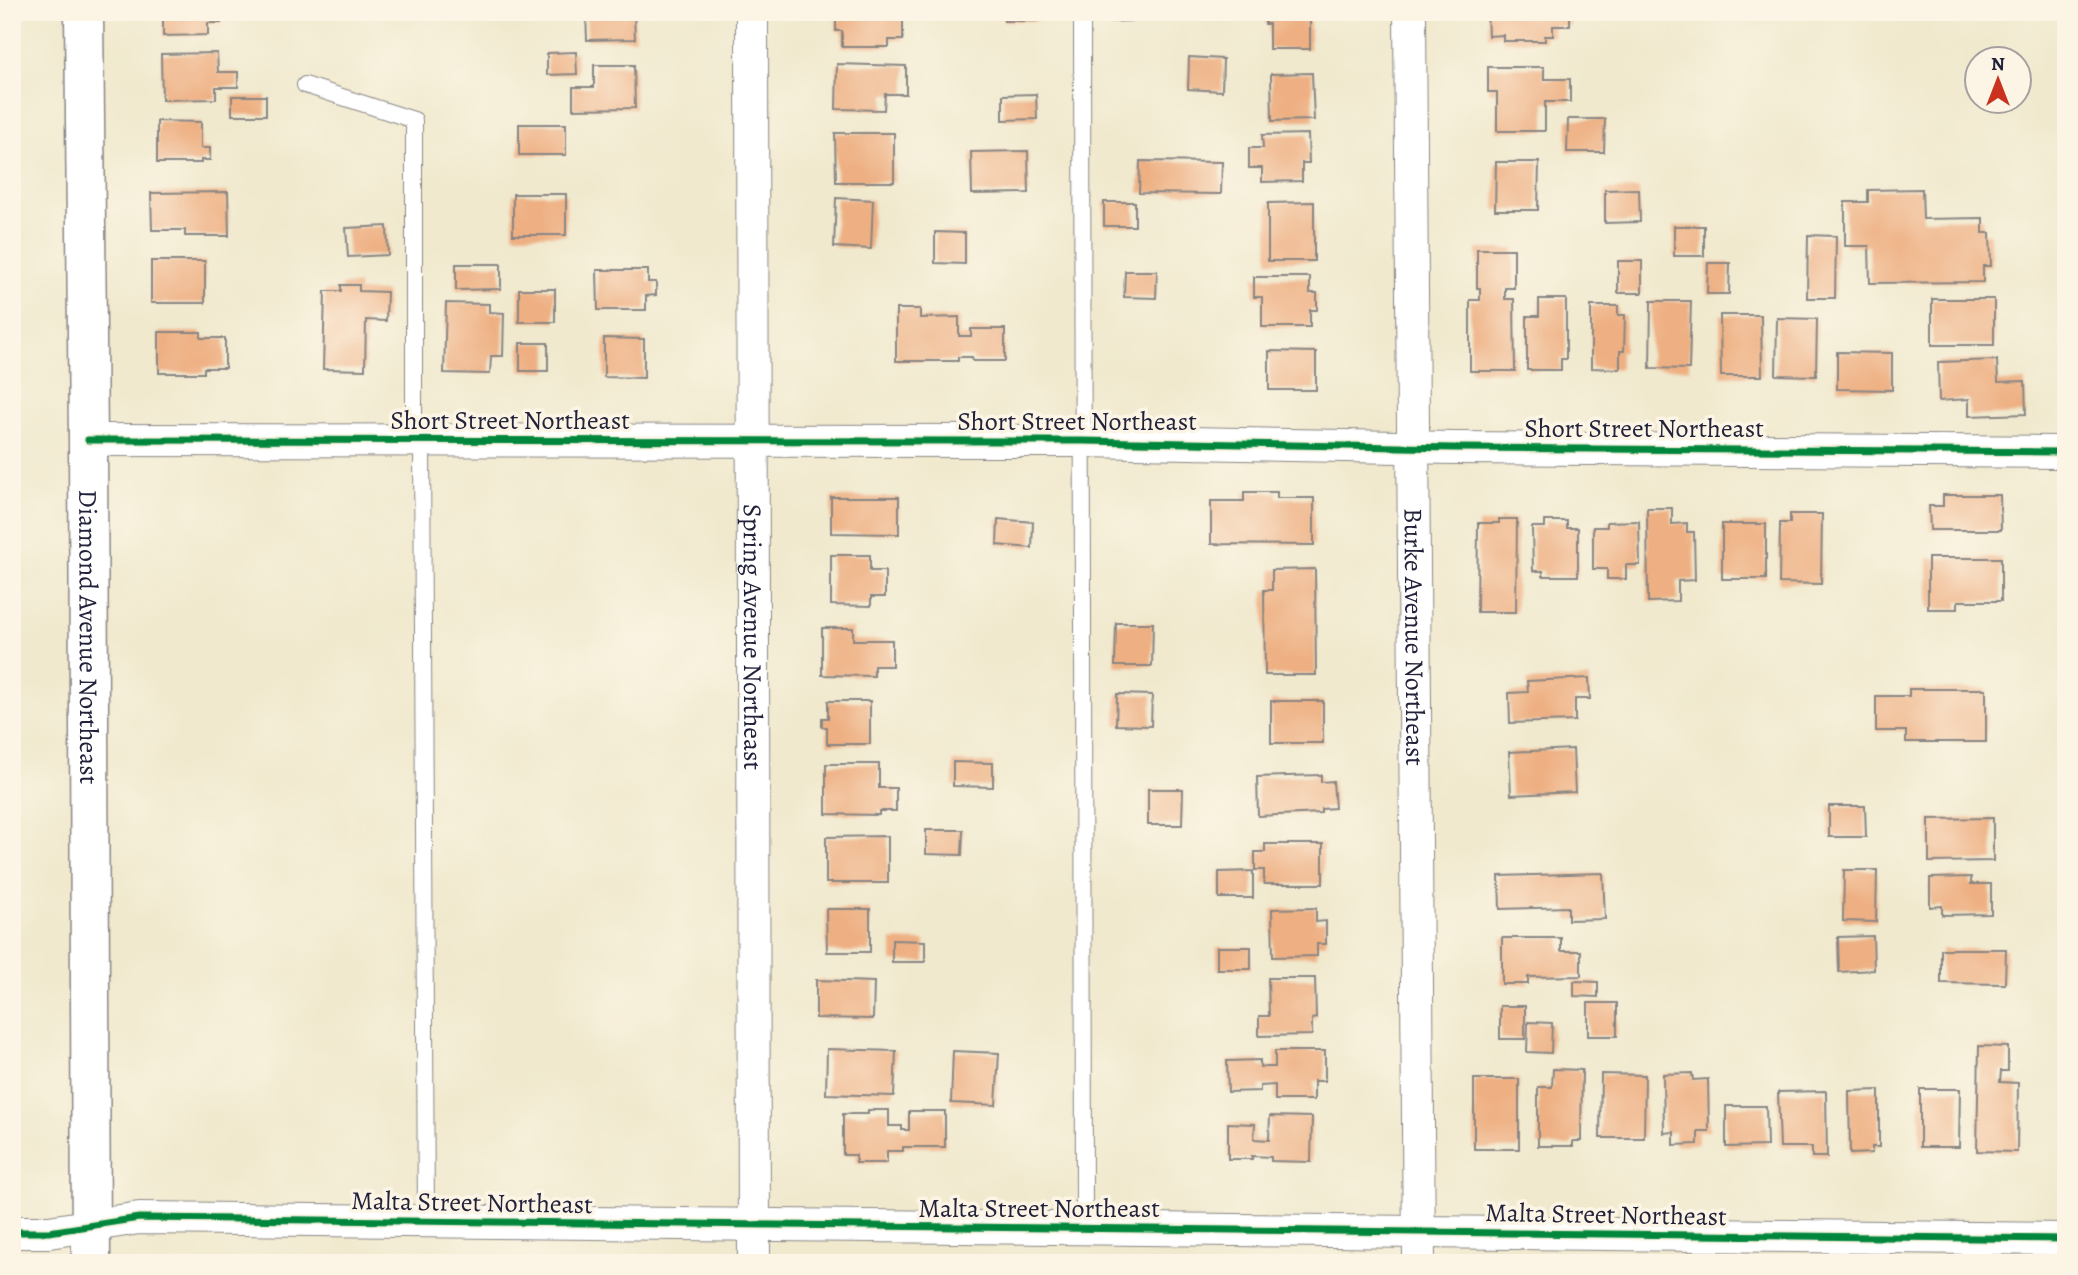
<svg xmlns="http://www.w3.org/2000/svg" width="2078" height="1275" font-family="Alegreya,serif">
<rect width="100%" height="100%" fill="#fcf5e5"/>
<filter id="ink" filterUnits="userSpaceOnUse"><feTurbulence type="fractalNoise" baseFrequency=".0143" numOctaves="2"/><feDisplacementMap in="SourceGraphic" scale="14" xChannelSelector="R" yChannelSelector="G"/><feConvolveMatrix kernelMatrix="1 2 1 2 8 2 1 2 1" color-interpolation-filters="sRGB"/></filter>
<filter id="wash" filterUnits="userSpaceOnUse"><feTurbulence type="fractalNoise" baseFrequency=".00686" numOctaves="4" result="noise"/><feDisplacementMap in="SourceGraphic" scale="28" xChannelSelector="R" yChannelSelector="G"/><feGaussianBlur stdDeviation="1.57" result="paint"/><feColorMatrix in="noise" values="0 0 0 0 0 0 0 0 0 0 0 0 0 0 0 0 0 1.4 0 .05"/><feComposite in="paint" operator="in"/></filter>
<g filter="url(#wash)">
<rect width="100%" height="100%" fill="#f0e9ce"/>
<g id="blocks">
<path fill="#eeb083" d="M163 12H221V23H208V35L163 36Z
M586 12H634L635 39 587 40Z
M844 12 903 13V40H889V47H842V31H836V20L844 19Z
M1003 12H1037V21H1004Z
M1100 12H1131V21L1100 22Z
M1265 12H1310V49H1269V24H1265Z
M1487 12H1570V26H1553V36H1545V41H1503V35L1488 36Z
M576 52 577 74 547 75V53Z
M217 53 218 72H238V87H216V99L162 100 161 54Z
M1189 57 1223 59 1222 91 1188 89Z
M837 64 906 66V94H885L884 110 836 109Z
M594 65H634L635 108 573 109V87H594Z
M1488 67H1544V79H1570V102H1545V131H1497V92H1488Z
M1312 73 1314 120 1272 121 1271 74Z
M1036 94 1037 119 1003 120V95Z
M232 96H266V115H232Z
M1568 119H1605L1604 152H1567Z
M157 121 201 122V148H210V160H201V163H157Z
M519 124H566V155H519Z
M835 133H894V182H836Z
M1308 134 1309 163H1302V181L1262 182V168H1249V148H1263L1262 135Z
M1028 151 1029 193 972 194 971 152Z
M1140 161 1222 162 1221 194 1139 193Z
M1496 162H1539L1538 210H1495Z
M1639 189 1640 222 1605 223V190Z
M1922 189 1923 219 1983 218V233H1990L1991 266H1983V282L1870 283 1869 246H1845V202H1868V190Z
M228 192 229 236H185V230H152L151 193Z
M513 194H566V235H513Z
M836 198 873 200 871 249 834 247Z
M1104 202H1135V226H1104Z
M1314 202V261H1268V203Z
M387 226 388 255 348 257 346 228Z
M1674 226H1704V256H1674Z
M935 232 965 233V264L935 263Z
M1808 235 1836 236 1835 298H1807Z
M1477 249H1514V288H1505V299H1514L1515 371H1470V300H1480V288H1477Z
M151 261H205V303H151Z
M1618 261H1642V293H1618Z
M1708 263H1730L1729 294H1707Z
M456 264H501V289L456 290Z
M597 270H648V282H656V295L646 296V310H598Z
M1125 271H1157L1156 298 1124 297Z
M1254 277H1310V293H1317V310H1310V327H1262V297H1254Z
M341 285H359V291L387 292 386 321 366 320 365 370 323 369 325 291H341Z
M519 289H555V322H519Z
M1539 299H1566V359H1561V370H1527V316H1539Z
M1932 299H1994V345H1932Z
M1651 301H1691L1689 369 1650 368Z
M446 303 489 304V312L504 313 503 356H491L490 374 444 373Z
M1591 306H1618V315H1625L1624 351H1620V369L1591 368Z
M896 309H920V318L959 317V336H971V329H1005V361H973L972 357H958V361H896Z
M1720 315H1761L1762 376H1721Z
M1777 318 1817 319 1816 376 1776 375Z
M159 332H201V338H225V368H204V373H159Z
M604 338 644 339V378L604 377Z
M520 343H548V371H520Z
M1269 351 1316 352V390H1269Z
M1837 352 1892 353V390L1837 389Z
M1997 360 1998 382 2025 381 2026 414 1969 416V399L1939 401 1938 362Z
M1244 492H1277V498H1314V545L1211 544V501H1244Z
M1943 495H2000L2001 530H1930L1929 506H1943Z
M831 497H899V534L831 533Z
M1647 508H1672V524L1687 523V532H1694L1695 580 1678 581V601L1648 602Z
M1790 514H1822L1821 584 1779 583 1780 523H1790Z
M998 519 1033 522 1032 548 997 545Z
M1499 519H1517L1516 612H1477L1478 523H1499Z
M1545 521H1567V528H1578V576H1543V571H1533L1532 527H1545Z
M1639 521 1640 565H1626V579H1607V569H1593V527H1607V522Z
M1722 524H1766V579H1722Z
M831 555H870V571H885V597H871V606L831 605Z
M1928 558H2001V601H1958V609H1928Z
M1315 569 1316 675H1265L1264 590H1272V570Z
M1116 623H1153L1152 666H1115Z
M822 628H853V640H892V666H874V676L822 675Z
M1589 678 1590 699H1575V721L1510 723 1509 693 1528 692 1527 681Z
M1909 689H1986V742H1906V731H1876V696H1909Z
M1117 694 1152 695 1151 726 1116 725Z
M828 701H870V744H827V727H822V718H828Z
M1271 701H1323V743H1271Z
M1573 749 1575 792 1511 795 1509 752Z
M953 762 993 763V787L953 786Z
M826 764H879V788H896V811H879V815L826 814Z
M1321 775V782L1333 781 1335 808 1321 809V813L1258 816 1257 777Z
M1148 789H1183L1182 825H1148Z
M1829 806H1865L1866 837H1829Z
M1993 818V861L1929 862V819Z
M926 830H963L962 855 926 854Z
M888 836V883H826V837Z
M1265 844H1323V884H1264V870H1255V852H1265Z
M1844 870H1877L1876 922 1843 921Z
M1253 871V898H1219V872Z
M1603 873 1605 919 1568 920V907L1500 909 1499 876Z
M1971 877V884H1991V914L1942 915V906L1930 907V878Z
M1316 908V922L1326 921V944H1317V956L1273 957 1272 909Z
M826 909H870V952H827Z
M1873 936 1874 970 1839 972 1838 937Z
M1502 938H1561V951H1581V976L1528 977V984H1502Z
M892 940 925 941V962H892Z
M1217 947H1251V969H1217Z
M1941 949H2006L2005 984 1941 983Z
M1268 978H1315L1316 1018 1312 1019V1035L1259 1036V1016H1269Z
M816 980 874 982 873 1019 816 1018Z
M1574 981 1598 982V997L1574 996Z
M1588 1003H1617V1036H1588Z
M1500 1006H1525V1039H1500Z
M1528 1022 1552 1023 1551 1053 1527 1052Z
M1979 1046 2008 1047V1071H2001L2000 1082 2018 1083 2017 1152 1977 1151Z
M827 1049 896 1051 894 1096 826 1094Z
M953 1051 999 1053 996 1105 951 1103Z
M1275 1051H1325V1081H1314V1100H1275V1085L1260 1086V1091L1228 1092 1227 1061 1260 1060V1067H1275Z
M1553 1069 1582 1070 1581 1141H1573V1146H1538V1087H1552Z
M1692 1073 1693 1080 1708 1079 1709 1131H1698V1144L1674 1145V1132L1664 1133 1663 1074Z
M1601 1074 1645 1075 1644 1138H1600Z
M1474 1079H1519V1149H1474Z
M1920 1089H1960L1959 1147H1920Z
M1879 1090V1147H1872V1153L1850 1154 1849 1091Z
M1826 1091 1827 1157H1812V1147H1780L1778 1092Z
M1726 1106H1766L1767 1146 1726 1147Z
M868 1110H889V1126H902V1130H909V1111H945V1147H903V1151H887V1163H856V1155H843V1114H868Z
M1270 1116 1312 1117 1311 1162 1271 1161V1157L1252 1156V1159H1228V1123L1255 1124 1254 1139 1269 1140Z"/>
</g>
</g>
<g filter="url(#ink)">
<use href="#blocks" fill-opacity="0" stroke="#898684" stroke-width="2"/>
<g fill="none" stroke-linecap="round" stroke-linejoin="round">
<g stroke="#898684" stroke-width="18">
<path id="lane" d="M1082 12 1084 1229
M305 85 414 120V441
M422 441 426 1223"/>
</g>
<g stroke="#898684" stroke-width="34">
<g id="street">
<path id="s1" d="M752 12 754 1263"/>
<path id="s2" d="M1410 12 1419 1263"/>
<path d="M88 440 1083 441 1454 448 2066 452"/>
<path d="M12 1232H49L139 1218 2066 1239"/>
</g>
</g>
<g stroke="#898684" stroke-width="41">
<g id="secondary">
<path id="s3" d="M84 12 88 440 91 1263"/>
</g>
</g>
<use href="#lane" stroke="#fff" stroke-width="16"/>
<use href="#street" stroke="#fff" stroke-width="32"/>
<use href="#secondary" stroke="#fff" stroke-width="38"/>
<g stroke="#fcf5e5" stroke-width="11">
<path id="cycleway" d="M88 440 1083 441 1454 448 2066 452
M12 1232H49L139 1218 2066 1239"/>
</g>
<use href="#cycleway" stroke="#00873e" stroke-width="7"/>
</g>
</g>
<g text-anchor="middle" stroke-width="7" stroke-linejoin="round" paint-order="stroke">
<g font-size="26" fill="#22223b" stroke="#fcf5e5">
<text x="510" y="429">Short Street Northeast</text>
<text x="1077" y="430">Short Street Northeast</text>
<text x="1644" y="437">Short Street Northeast</text>
<text dy="9" stroke="none"><textPath href="#s3" startOffset="625">Diamond Avenue Northeast</textPath></text>
<text dy="9" stroke="none"><textPath href="#s1" startOffset="625">Spring Avenue Northeast</textPath></text>
<text dy="9" stroke="none"><textPath href="#s2" startOffset="625">Burke Avenue Northeast</textPath></text>
<text transform="translate(472 1202) rotate(1)" y="9">Malta Street Northeast</text>
<text x="1039" y="1217">Malta Street Northeast</text>
<text transform="translate(1606 1214) rotate(1)" y="9">Malta Street Northeast</text>
</g>
</g>
<rect width="2078" height="1275" fill="none" stroke="#fcf5e5" stroke-width="42"/>
<g transform="translate(1998 80)"><circle r="33" fill="#fcf5e5" stroke="#a5a1a1" stroke-width="2"/>
<path d="M0-5L12 26L0 18L-12 26Z" fill="#c8321e"/>
<text y="-10" font-size="19" font-weight="bold" text-anchor="middle" fill="#22223b">N</text>
</g>
</svg>
